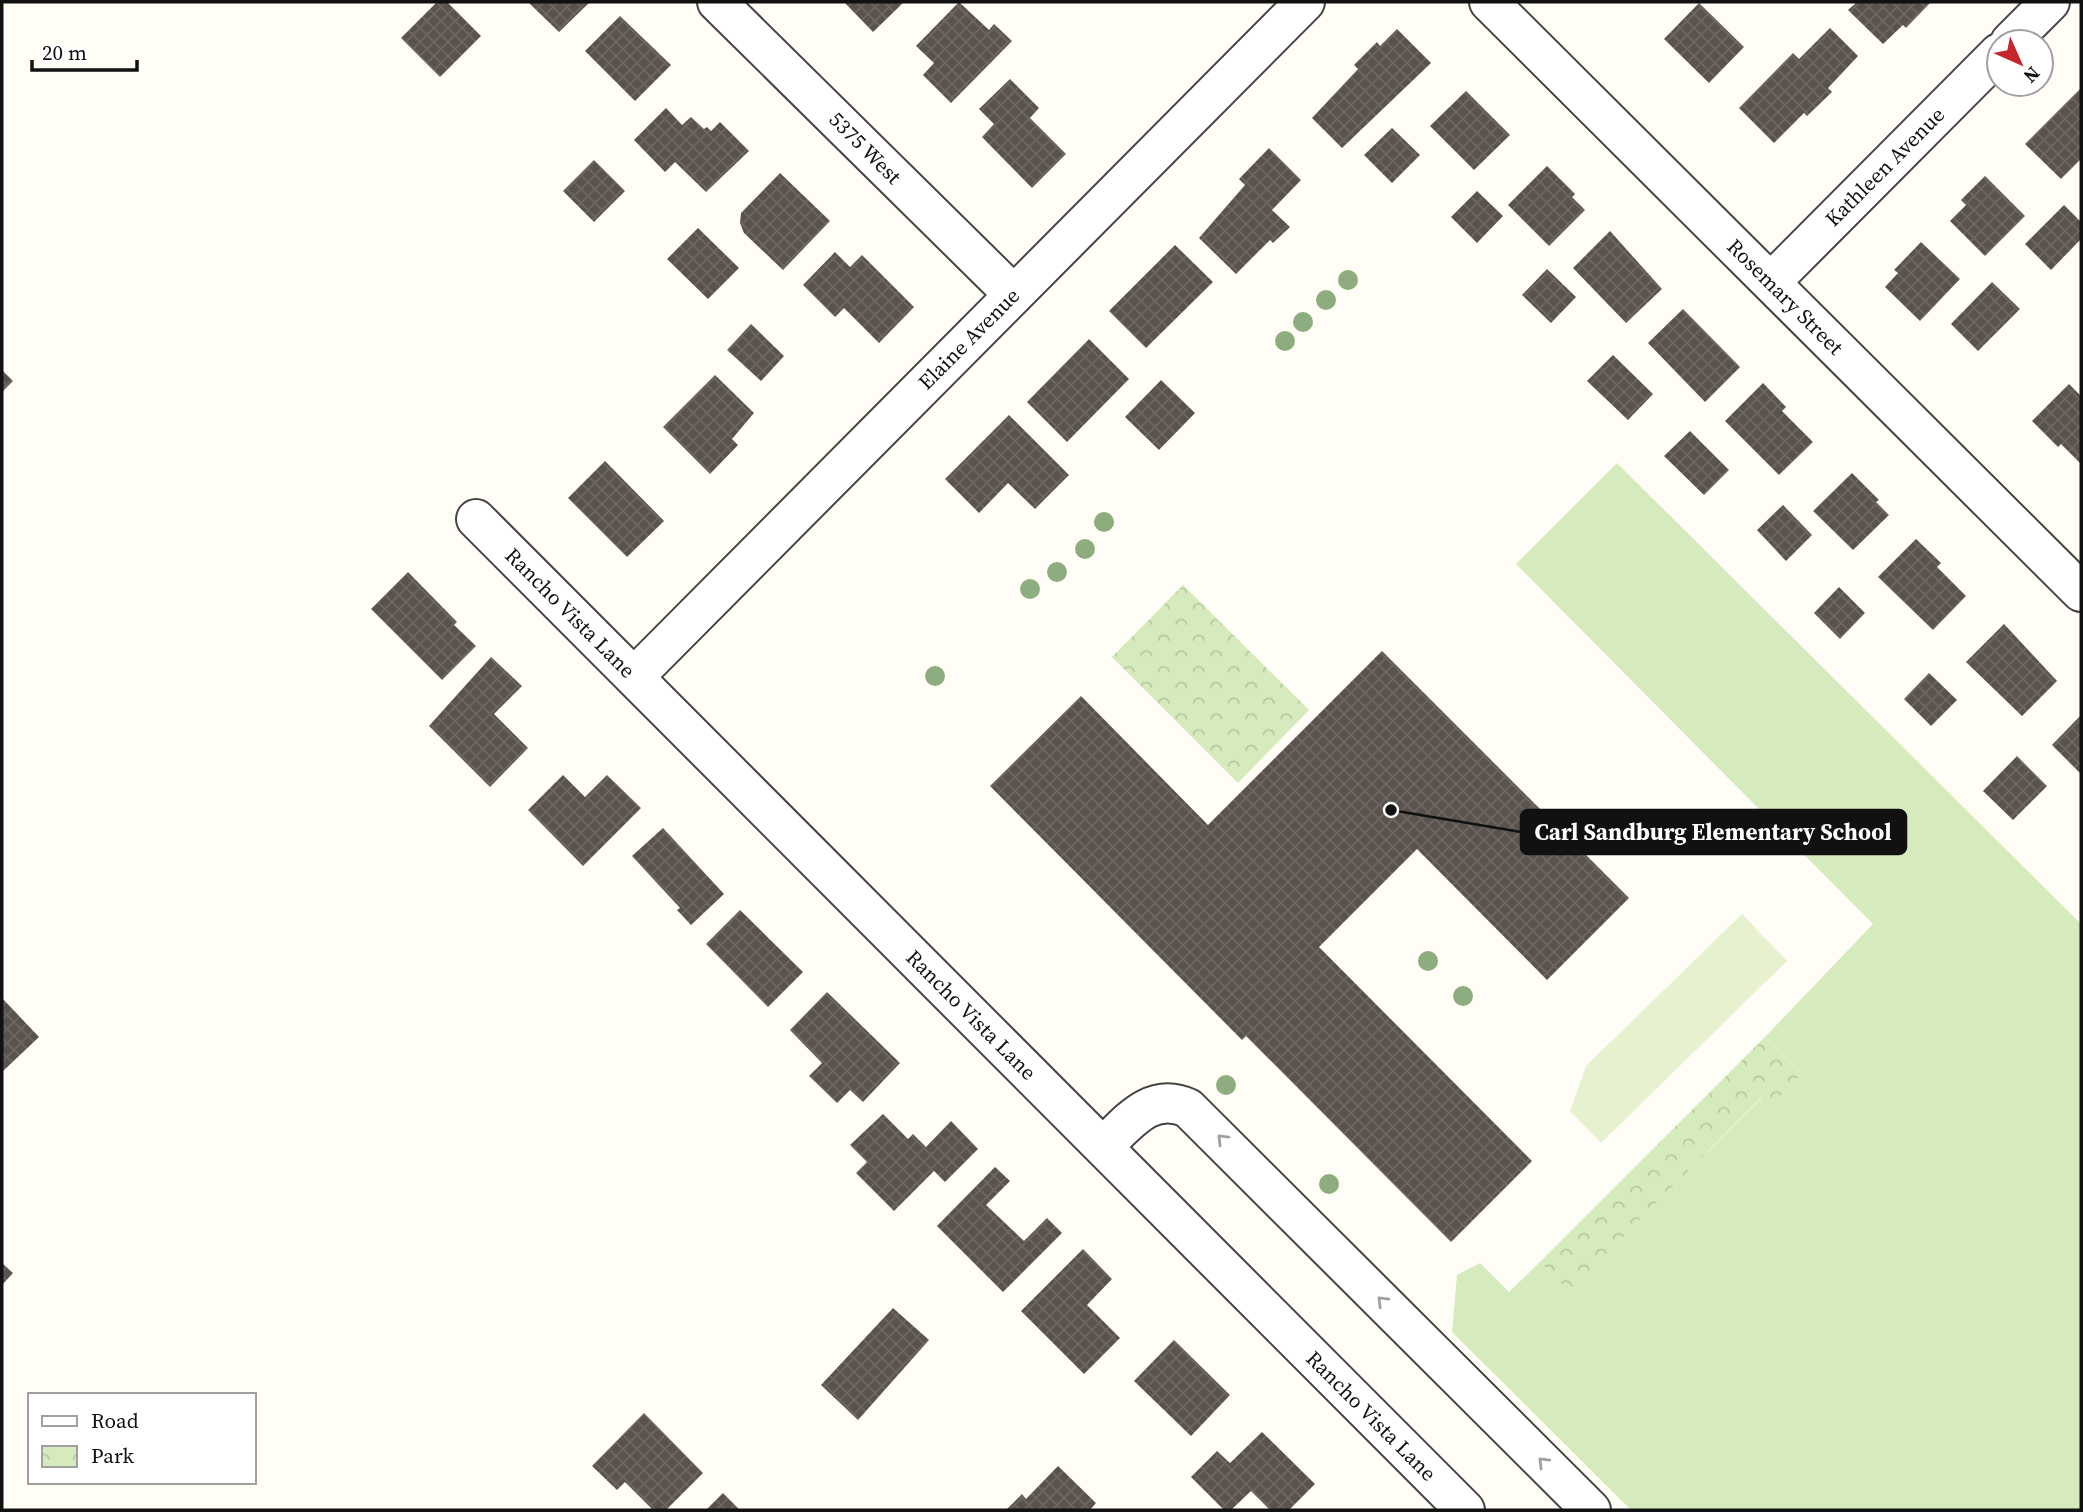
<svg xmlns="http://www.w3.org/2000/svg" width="2083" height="1512" font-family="'Source Serif 4',serif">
<defs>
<pattern id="park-crowns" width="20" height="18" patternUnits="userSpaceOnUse" patternTransform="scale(1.75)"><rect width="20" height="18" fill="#d5ebbd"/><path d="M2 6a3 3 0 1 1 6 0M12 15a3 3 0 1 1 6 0" fill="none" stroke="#b6c8a1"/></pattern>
<pattern id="building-cross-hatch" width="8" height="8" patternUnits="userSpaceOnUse" patternTransform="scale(1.75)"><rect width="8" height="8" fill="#5a524d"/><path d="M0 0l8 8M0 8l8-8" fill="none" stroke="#6d6662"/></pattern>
</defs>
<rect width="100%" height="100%" fill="#fffdf5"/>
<path fill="#d5ebbd" d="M1617 463 2081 924V1510H1631L1452 1332 1457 1275 1480 1263 1509 1292 1540 1262 1569 1290 1762 1098 1770 1105 1802 1074 1765 1037 1873 924 1516 564Z"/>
<path fill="url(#park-crowns)" d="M1183 585 1309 710 1238 783 1112 657Z
M1765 1037 1802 1074 1770 1106 1761 1098 1569 1291 1540 1262Z"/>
<path fill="#e6f2cf" d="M1742 914 1787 961 1601 1143 1570 1111 1586 1066Z"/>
<path fill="url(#building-cross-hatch)" d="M437 2H447L481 36 440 77 401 38Z
M528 2H590L559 32Z
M844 2H904L873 32Z
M959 2 989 30 994 24 1012 41 951 103 923 75 934 63 916 46Z
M1857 2H1931L1906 28 1903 25 1883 44 1848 10Z
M1699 3 1744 47 1709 83 1664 39Z
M620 16 671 65 635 101 585 51Z
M1830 28 1858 56 1828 88 1832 92 1807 116 1804 113 1774 143 1739 108 1793 53 1799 59Z
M1397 29 1431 63 1342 148 1312 118 1358 69 1354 65 1377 42 1380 46Z
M1010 79 1039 108 1030 118 1066 154 1032 188 982 137 994 124 979 109Z
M2081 88V159L2061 179 2025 144Z
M1466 91 1510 135 1474 170 1430 126Z
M666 108 682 125 691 117 704 129 707 127 711 131 720 122 749 151 706 192 675 162 665 172 634 140Z
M1392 128 1420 155 1392 183 1364 155Z
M1269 148 1301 180 1272 210 1290 227 1273 243 1270 240 1236 274 1199 238 1245 185 1239 179Z
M594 160 625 191 594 222 563 191Z
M1547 166 1575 194 1572 197 1585 210 1549 246 1508 205Z
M780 173 830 221 783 270 744 233 740 223 741 213Z
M1985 176 2025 216 1985 256 1950 221 1966 205 1961 200Z
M1477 191 1503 216 1477 243 1451 217Z
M2064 205 2081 222V239L2051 270 2025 244Z
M698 228 739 268 708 299 667 259Z
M1610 231 1662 289 1626 323 1573 268Z
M1921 242 1960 279 1920 321 1885 287 1898 273 1894 270Z
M1175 245 1213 282 1146 348 1109 311Z
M835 252 850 267 862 255 914 307 879 343 844 308 835 317 803 285Z
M1547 269 1576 297 1551 323 1522 295Z
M1992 282 2020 309 1978 351 1951 324Z
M1683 309 1740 367 1705 402 1648 343Z
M751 324 784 356 761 381 727 350Z
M1089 339 1129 379 1067 442 1027 402Z
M1613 355 1653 394 1628 420 1587 381Z
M2 370 13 381 2 392Z
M715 375 754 413 732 439 738 445 710 474 663 427Z
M1161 380 1195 413 1159 450 1125 417Z
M1763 383 1786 407 1782 411 1813 442 1779 475 1725 421Z
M2069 384 2081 396V464L2061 444 2058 447 2032 421Z
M1009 415 1069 475 1035 509 1008 483 979 513 945 479Z
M1690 431 1729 470 1704 495 1664 456Z
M605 461 664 521 627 557 568 498Z
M1852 473 1879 500 1876 502 1889 515 1853 550 1813 511Z
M1783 505 1812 535 1786 561 1757 530Z
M1916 539 1941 563 1937 567 1966 596 1933 630 1878 577Z
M408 572 457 622 454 625 476 646 442 680 371 609Z
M1839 587 1865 613 1840 639 1814 613Z
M2004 624 2057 681 2022 716 1966 662Z
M1382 651 1629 898 1547 980 1417 849 1319 947 1532 1161 1451 1242 1246 1036 1242 1040 990 786 1081 696 1208 825Z
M491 657 522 686 494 714 528 748 490 787 429 726Z
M1929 673 1957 700 1931 726 1904 699Z
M2081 715V774L2052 745Z
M2017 756 2047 786 2013 820 1983 791Z
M563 775 585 797 607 775 641 808 583 866 528 810Z
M663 828 724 894 691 925 677 910 680 908 632 856Z
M740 910 803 972 768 1007 706 944Z
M827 992 900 1063 863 1102 850 1090 837 1103 809 1076 822 1063 790 1030Z
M2 998 39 1037 2 1072Z
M883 1114 908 1139 913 1134 926 1147 951 1121 978 1149 945 1182 934 1171 894 1211 856 1173 867 1162 850 1145Z
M995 1167 1010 1181 986 1205 1024 1241 1047 1218 1062 1233 1003 1292 937 1226Z
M1083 1249 1112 1279 1087 1305 1120 1338 1084 1374 1021 1311Z
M2 1263 13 1273 2 1285Z
M893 1308 929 1340 858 1420 821 1385Z
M1174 1340 1230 1395 1191 1436 1134 1381Z
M644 1413 703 1473 666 1510H653L625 1482 617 1490 592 1466Z
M1262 1432 1315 1484 1289 1510H1270L1251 1491 1231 1510H1224L1191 1477 1217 1451 1230 1463Z
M1058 1466 1096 1503 1090 1510H1006L1022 1494 1026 1499Z
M723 1493 740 1510H706Z"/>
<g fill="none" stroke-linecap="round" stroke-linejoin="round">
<g stroke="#444" stroke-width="42">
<path id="minor" d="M717 2 1014 295
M1489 2 2081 592
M2010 42 2050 2
M1771 282 1999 53
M476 519 1465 1510
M634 677 1305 2
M1103 1147C1128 1123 1151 1091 1188 1108L1591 1510"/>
</g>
<use href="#minor" stroke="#fff" stroke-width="38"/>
</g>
<g fill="#8dad7f">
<circle cx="1348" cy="280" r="10"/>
<circle cx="1326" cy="300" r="10"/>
<circle cx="1303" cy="322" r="10"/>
<circle cx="1285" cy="341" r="10"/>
<circle cx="1104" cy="522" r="10"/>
<circle cx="1085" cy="549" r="10"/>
<circle cx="1057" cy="572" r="10"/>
<circle cx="1030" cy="589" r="10"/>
<circle cx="935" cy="676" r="10"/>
<circle cx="1428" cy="961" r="10"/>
<circle cx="1463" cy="996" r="10"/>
<circle cx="1226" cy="1085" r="10"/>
<circle cx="1329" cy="1184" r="10"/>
</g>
<defs><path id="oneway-chevron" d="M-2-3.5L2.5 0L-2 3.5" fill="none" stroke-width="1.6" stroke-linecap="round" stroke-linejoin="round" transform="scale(1.75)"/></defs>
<g stroke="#a0a0a0">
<use href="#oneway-chevron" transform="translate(1222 1139) rotate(-135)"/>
<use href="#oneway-chevron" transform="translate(1382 1301) rotate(-135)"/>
<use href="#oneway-chevron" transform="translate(1543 1462) rotate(-135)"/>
</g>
<g text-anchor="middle" stroke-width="7" stroke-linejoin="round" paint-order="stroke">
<g font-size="21" fill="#111" stroke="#fff">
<text transform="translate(865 148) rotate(45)" y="7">5375 West</text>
<text transform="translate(1885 167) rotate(-45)" y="7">Kathleen Avenue</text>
<text transform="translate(1785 297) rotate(45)" y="7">Rosemary Street</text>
<text transform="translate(969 339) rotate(-45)" y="7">Elaine Avenue</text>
<text transform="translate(570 613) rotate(45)" y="7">Rancho Vista Lane</text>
<text transform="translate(971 1015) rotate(45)" y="7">Rancho Vista Lane</text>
<text transform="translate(1371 1416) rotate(45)" y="7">Rancho Vista Lane</text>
</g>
</g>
<path fill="none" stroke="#111" stroke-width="2.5" d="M1391 810L1521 832"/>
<circle fill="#111" stroke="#fff" stroke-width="2.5" cx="1391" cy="810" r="7"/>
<rect fill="#111" stroke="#111" stroke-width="2.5" x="1521" y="810" width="385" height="44" rx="7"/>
<g font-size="23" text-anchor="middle" font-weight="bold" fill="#fff">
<text x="1713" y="840">Carl Sandburg Elementary School</text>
</g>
<rect width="2083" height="1512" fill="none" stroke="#111111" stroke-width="7"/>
<rect x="28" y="1393" width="228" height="91" fill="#ffffff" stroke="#a0a0a0" stroke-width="2"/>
<rect x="42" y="1416" width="35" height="10" fill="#ffffff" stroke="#a0a0a0" stroke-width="2"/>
<text x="91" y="1428" font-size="21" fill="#111111">Road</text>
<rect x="42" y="1446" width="35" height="21" fill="url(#park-crowns)" stroke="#a0a0a0" stroke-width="2"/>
<text x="91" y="1463" font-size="21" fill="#111111">Park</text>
<g transform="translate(2020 63) rotate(135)"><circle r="33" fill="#ffffff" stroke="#a0a0a0" stroke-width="2"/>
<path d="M0-5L12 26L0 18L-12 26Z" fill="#c4262e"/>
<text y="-10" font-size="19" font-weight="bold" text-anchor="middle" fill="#111111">N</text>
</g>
<path d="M32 60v10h105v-10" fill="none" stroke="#111111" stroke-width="3.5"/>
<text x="42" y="60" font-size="21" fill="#111111" stroke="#ffffff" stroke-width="5" paint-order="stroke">20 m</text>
</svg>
